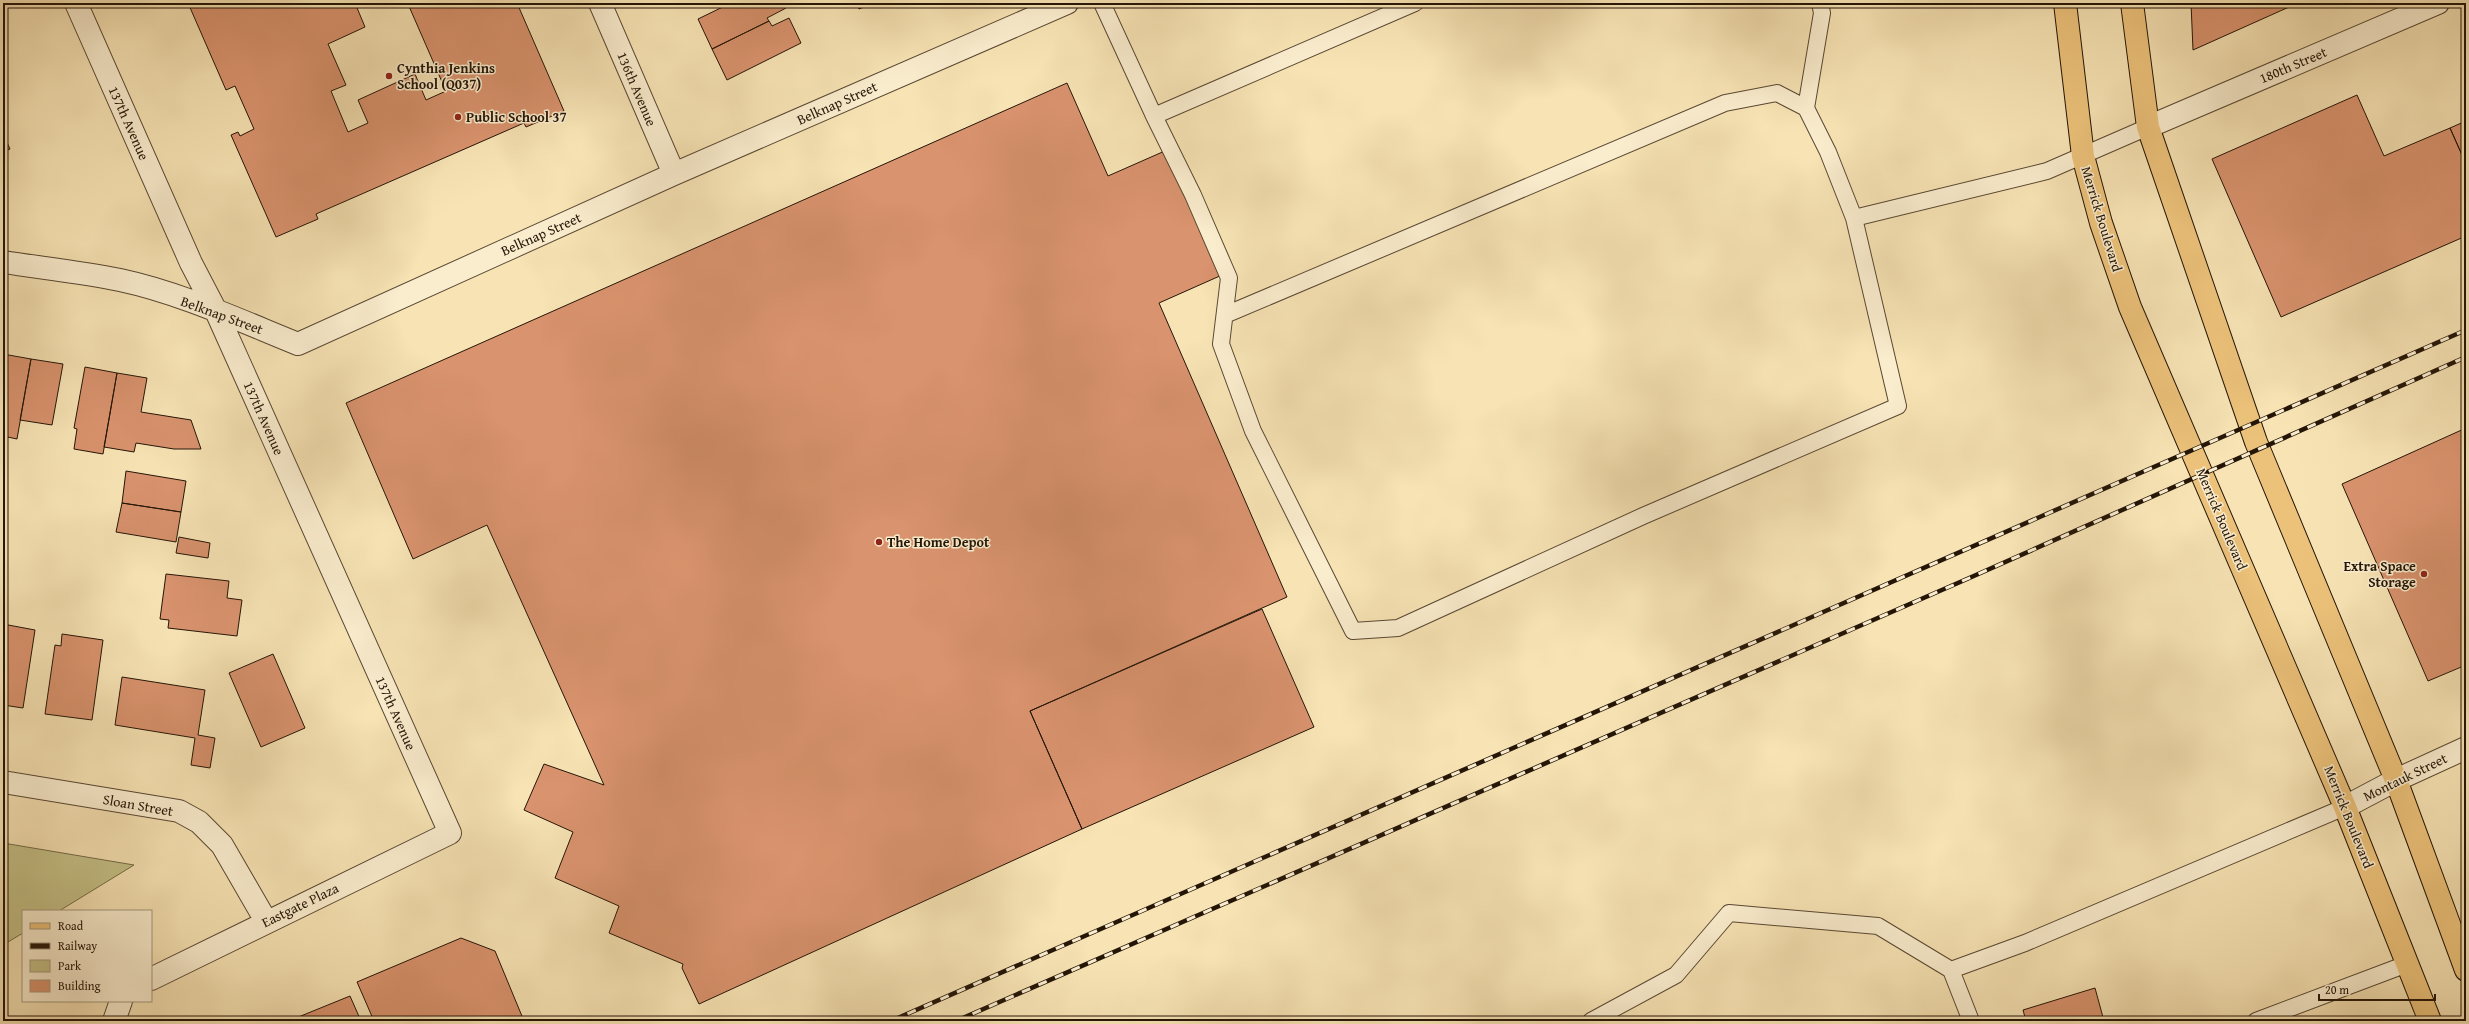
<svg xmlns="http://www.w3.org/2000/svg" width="2469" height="1024" font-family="'Gentium Book Plus',serif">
<rect width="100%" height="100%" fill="#f7e3b4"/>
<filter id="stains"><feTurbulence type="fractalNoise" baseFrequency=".005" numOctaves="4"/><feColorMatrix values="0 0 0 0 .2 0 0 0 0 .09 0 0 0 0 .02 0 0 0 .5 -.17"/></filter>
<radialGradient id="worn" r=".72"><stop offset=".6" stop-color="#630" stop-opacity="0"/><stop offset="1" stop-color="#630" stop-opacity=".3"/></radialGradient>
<path fill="#c5c187" stroke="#746b47" d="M3 843 134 865 59 911H23V933L3 945Z"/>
<path fill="#d9936e" stroke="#241507" d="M188 3H355L365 27 328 44 346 85 331 91 348 132 368 123 358 100 415 74 426 100 446 91 408 4 403 7 401 3H517L564 111 526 127 524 123 316 214 318 219 276 237 231 135 238 132 240 136 254 129 235 86 226 90Z
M731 3H784L786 8 767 18 769 21 712 49 698 19Z
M856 3H874L859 9Z
M2191 3H2298L2193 50Z
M789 18 801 43 727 80 712 49 769 21 772 26Z
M1067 83 1108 176 1167 150 1222 275 1159 303 1287 597 1030 711 1082 829 699 1004 682 968 683 964 609 933 619 906 555 878 573 832 524 810 544 764 604 785 487 525 413 559 346 403Z
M2357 95 2384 156 2450 128 2466 164V236L2281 317 2212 159Z
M2466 121V164L2450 128Z
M3 134 10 149 3 152Z
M3 354 31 359 17 439 3 436Z
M31 359 63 364 52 425 20 420Z
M85 367 117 373 103 454 74 449 77 429 74 428Z
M117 373 147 378 141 412 191 420 201 449H174L136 443 134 452 104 447Z
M2466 428V665L2428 681 2342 484Z
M126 471 186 481 181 512 122 503Z
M122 503 181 512 176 542 116 532Z
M179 537 210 543 208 558 176 553Z
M166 574 229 581 227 598 242 600 237 636 168 628 169 620 160 619Z
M1262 609 1314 727 1082 829 1030 711Z
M3 624 35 630 23 708 3 705Z
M62 634 103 640 92 720 45 714 55 645 61 646Z
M273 654 305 728 261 747 229 673Z
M122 677 205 690 198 735 215 738 210 768 191 765 195 738 115 725Z
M461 938 495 951 524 1021H374L357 982Z
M2095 988 2104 1021H2026L2023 1010Z
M350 996 361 1021H292L291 1020Z"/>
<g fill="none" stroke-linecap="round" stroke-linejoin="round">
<g stroke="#594832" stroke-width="18">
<path id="service" d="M1102 3 1154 116 1193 195 1229 278 1221 344 1253 431 1353 631 1398 628 1643 516 1898 406 1854 218
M1806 108 1822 13 1820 3
M1154 116 1415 3
M1225 315 1725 103 1777 93 1806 108 1828 152 1854 218 2047 171 2148 127
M1951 970 2025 943 2345 807
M1591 1021 1676 975 1729 913 1878 926 1951 970 1971 1021
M2256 1021 2407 964"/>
</g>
<g stroke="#594832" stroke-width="24">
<path id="minor" d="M76 3 191 263 216 311 450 833 151 979
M600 3 674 174
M2148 127 2438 3
M3 262C42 268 82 272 120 280 181 293 241 321 298 344L674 174 1067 3
M3 782 179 811 199 822 222 845 266 921
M2345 807 2396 780 2466 748
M114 1021 121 1001"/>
</g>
<g stroke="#241507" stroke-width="24">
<path id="primary" d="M2065 3 2083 156 2101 223 2130 307 2345 807 2430 1021
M2132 3 2148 127 2256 442 2396 780 2466 970"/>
</g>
<use href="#service" stroke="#faedce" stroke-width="16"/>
<use href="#minor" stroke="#faedce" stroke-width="22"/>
<use href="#primary" stroke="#ecc27a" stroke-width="22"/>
<g stroke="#241507" stroke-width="4.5">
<path id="rail" d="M891 1021 2466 330
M956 1021 1967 579 2466 357"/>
</g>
<use href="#rail" stroke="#faedce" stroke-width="3" stroke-dasharray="9" stroke-linecap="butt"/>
</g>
<g fill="#8f2418" stroke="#faedce" stroke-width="1.5">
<circle cx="389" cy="76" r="4"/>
<circle cx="458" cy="117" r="4"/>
<circle cx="879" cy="542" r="4"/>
<circle cx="2424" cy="574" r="4"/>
</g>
<g text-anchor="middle" stroke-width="3" stroke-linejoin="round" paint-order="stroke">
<g font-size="14" fill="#241507" stroke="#faedce">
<text transform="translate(2293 65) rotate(-23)" y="5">180th Street</text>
<text transform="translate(637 89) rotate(67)" y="5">136th Avenue</text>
<text transform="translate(837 103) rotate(-24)" y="5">Belknap Street</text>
<text transform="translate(129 123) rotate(66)" y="5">137th Avenue</text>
<text transform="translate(2102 219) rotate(73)" y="5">Merrick Boulevard</text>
<text transform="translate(541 234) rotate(-24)" y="5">Belknap Street</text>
<text transform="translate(222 315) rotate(20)" y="5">Belknap Street</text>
<text transform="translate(264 418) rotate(66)" y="5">137th Avenue</text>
<text transform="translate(2222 519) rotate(67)" y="5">Merrick Boulevard</text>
<text transform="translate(396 713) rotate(66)" y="5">137th Avenue</text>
<text transform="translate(2405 777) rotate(-26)" y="5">Montauk Street</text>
<text transform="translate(138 805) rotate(10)" y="5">Sloan Street</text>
<text transform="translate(2349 817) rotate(68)" y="5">Merrick Boulevard</text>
<text transform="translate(300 905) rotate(-26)" y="5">Eastgate Plaza</text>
</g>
<g font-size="14" font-weight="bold" fill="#241507" stroke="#faedce" text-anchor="start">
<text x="397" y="73">Cynthia Jenkins<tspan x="397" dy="16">School (Q037)</tspan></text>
<text x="466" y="122">Public School 37</text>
<text x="887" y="547">The Home Depot</text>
<text x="2416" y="571" text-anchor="end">Extra Space<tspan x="2416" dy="16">Storage</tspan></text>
</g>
</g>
<rect width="2469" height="1024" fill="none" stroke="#f7e3b4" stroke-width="16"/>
<rect x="4" y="4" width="2461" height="1016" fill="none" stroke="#241507" stroke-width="2"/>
<rect x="8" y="8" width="2453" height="1008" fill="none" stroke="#241507"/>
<rect x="22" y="910" width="130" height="92" fill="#faedce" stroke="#a4977e"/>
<rect x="30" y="923" width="20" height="6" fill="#ecc27a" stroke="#a4977e"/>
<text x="58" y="930" font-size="12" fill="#241507">Road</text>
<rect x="30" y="943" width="20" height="6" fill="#241507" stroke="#a4977e"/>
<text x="58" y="950" font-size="12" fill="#241507">Railway</text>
<rect x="30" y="960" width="20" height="12" fill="#c5c187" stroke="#a4977e"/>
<text x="58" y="970" font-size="12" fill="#241507">Park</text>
<rect x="30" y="980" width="20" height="12" fill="#d9936e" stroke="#a4977e"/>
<text x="58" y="990" font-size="12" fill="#241507">Building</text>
<path d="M2319 994v6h116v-6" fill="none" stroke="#241507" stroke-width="2"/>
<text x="2325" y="994" font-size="12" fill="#241507" stroke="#faedce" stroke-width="3" paint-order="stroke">20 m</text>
<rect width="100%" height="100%" filter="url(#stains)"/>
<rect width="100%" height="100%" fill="url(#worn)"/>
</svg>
